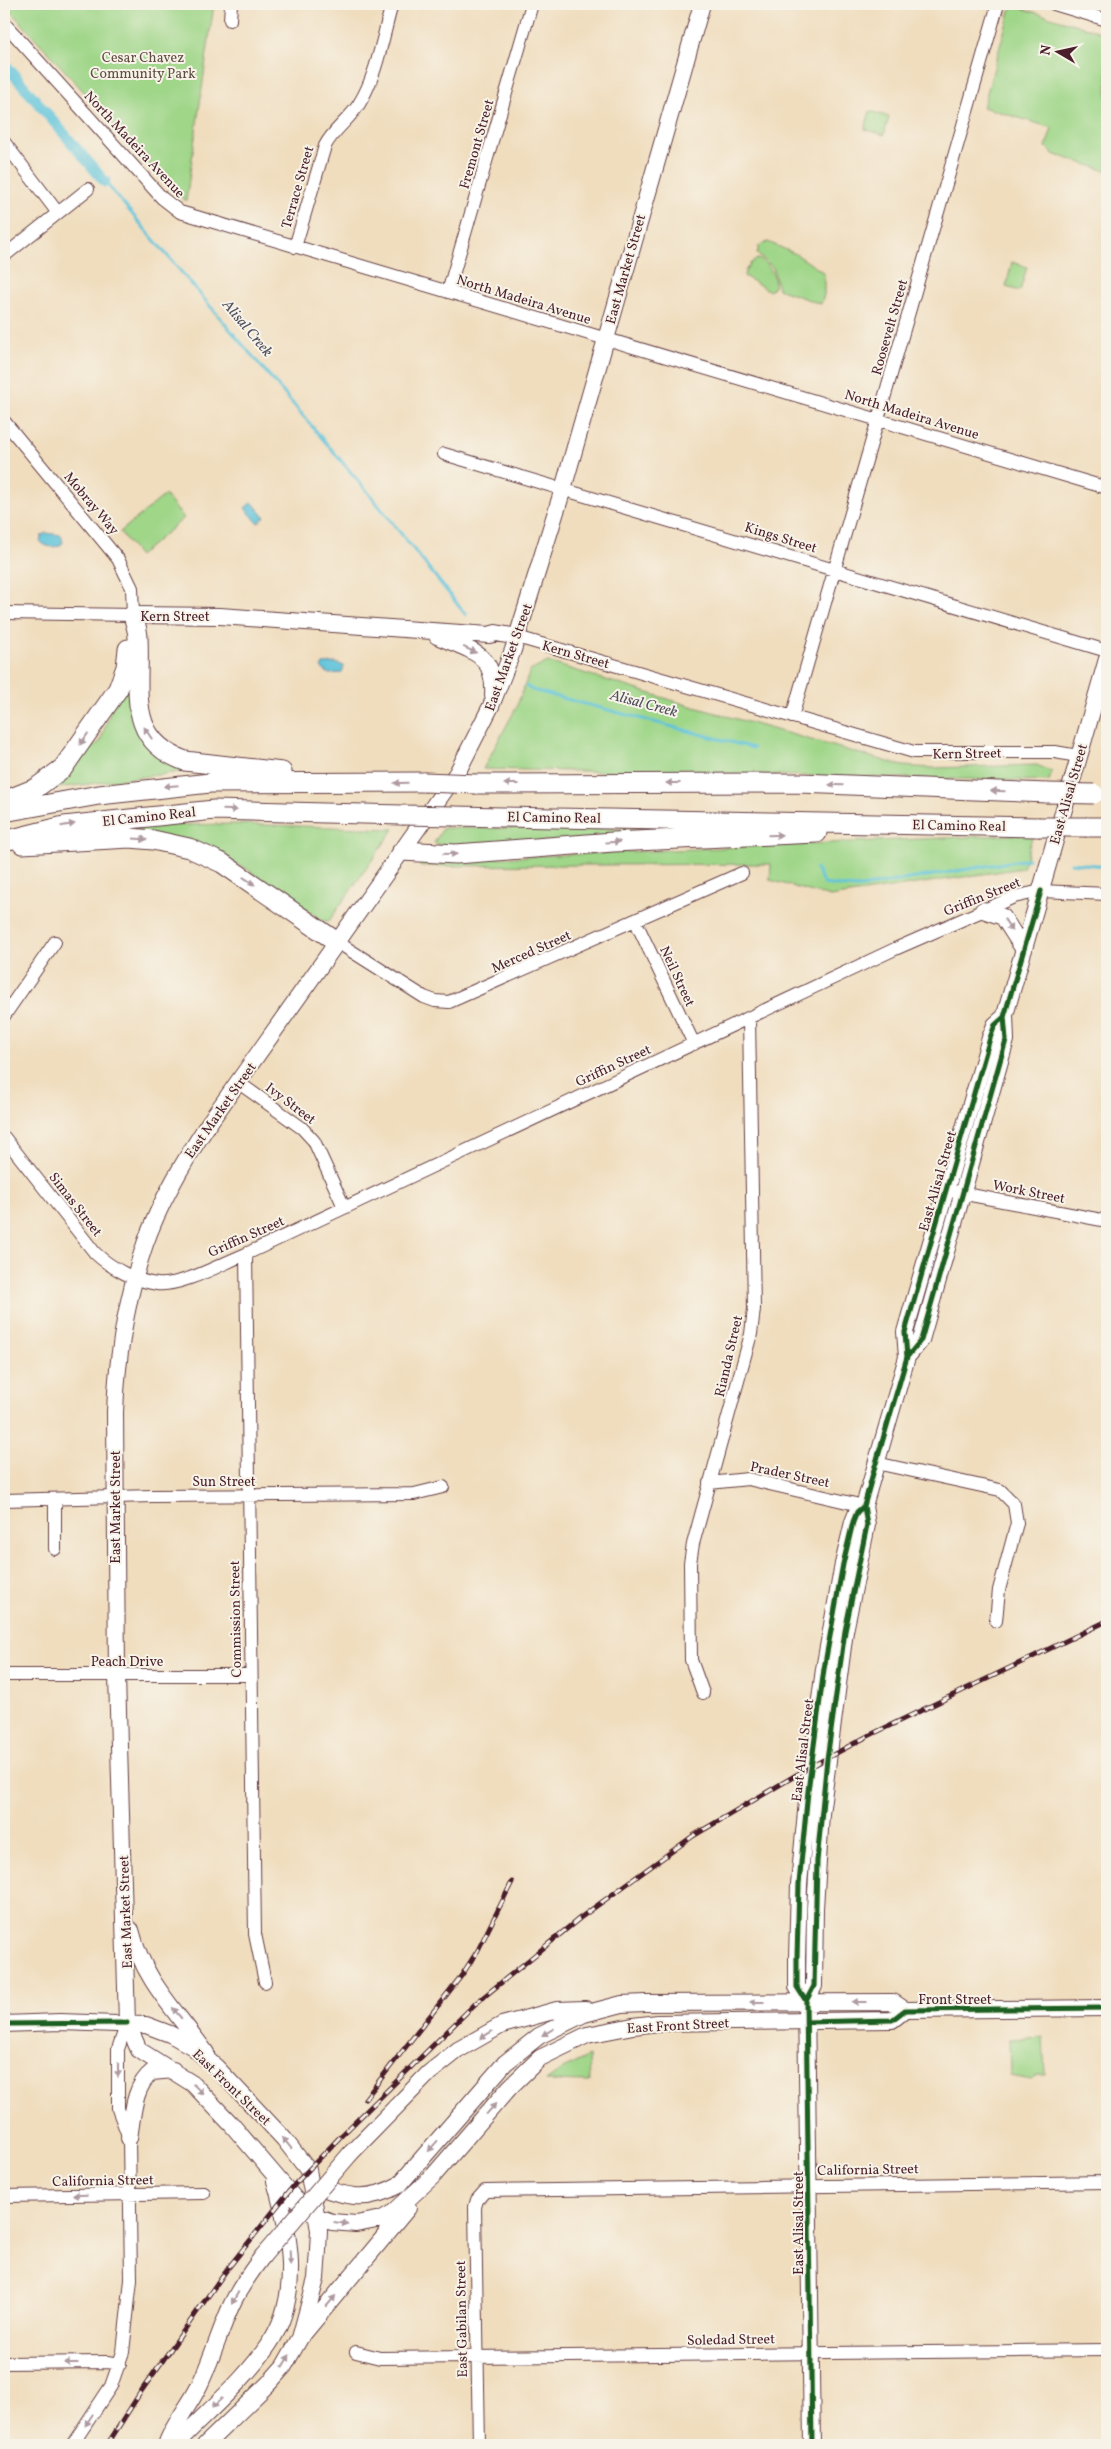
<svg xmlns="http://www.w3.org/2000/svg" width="1111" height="2449" font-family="Vollkorn,serif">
<rect width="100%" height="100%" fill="#f7f3e8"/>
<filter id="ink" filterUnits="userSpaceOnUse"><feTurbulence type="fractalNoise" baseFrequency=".02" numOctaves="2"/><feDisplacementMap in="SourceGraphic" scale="10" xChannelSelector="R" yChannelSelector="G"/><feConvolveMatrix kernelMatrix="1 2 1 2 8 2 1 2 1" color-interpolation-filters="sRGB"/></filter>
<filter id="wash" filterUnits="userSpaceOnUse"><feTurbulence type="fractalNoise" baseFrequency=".0096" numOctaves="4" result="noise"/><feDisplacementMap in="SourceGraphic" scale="20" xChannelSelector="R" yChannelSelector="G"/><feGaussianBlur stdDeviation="1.12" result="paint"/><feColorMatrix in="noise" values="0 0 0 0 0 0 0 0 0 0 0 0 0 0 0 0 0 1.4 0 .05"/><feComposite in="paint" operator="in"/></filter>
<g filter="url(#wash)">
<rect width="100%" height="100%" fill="#f0ddbe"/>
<path fill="#9fd688" stroke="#747a5a" d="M4 4H214L186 201 174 191Z
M1014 6 1107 34V171L1053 154 1046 147 1052 128 983 107 1010 11Z
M870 111 889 117 884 135 865 129Z
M768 242 796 254 824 273V295L821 304 778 289 773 268 757 254 759 246Z
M759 259C769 265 776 274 774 287L770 291 744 276C745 269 751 260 759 259Z
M1012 262 1027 267 1020 291 1006 287Z
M165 495 184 518 139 556 120 532Z
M548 662 684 704 903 766 931 768 1037 765 1052 772 1049 781 483 769 516 708 530 671Z
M126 688 131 689C128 738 148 748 187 771L58 788 54 784 81 754 100 742 112 707Z
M234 824 394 829 329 921H323L244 867 132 834 131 826Z
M443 828 668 829 669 835 443 846 434 843Z
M1033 834 1023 868 830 897 770 880 771 864 419 866 424 861Z
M1043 2037 1045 2075H1037L1031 2080 1010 2076 1009 2039Z
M589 2056 590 2082 546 2081 563 2069Z"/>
<path fill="#5dc3da" stroke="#547182" d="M252 502 265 517 258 523 245 508Z
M46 533 61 535 63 543C56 549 46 548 40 541L42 535Z
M336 663 344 666 342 673 329 674 321 668 323 664Z"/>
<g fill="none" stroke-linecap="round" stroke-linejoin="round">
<path stroke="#5dc3da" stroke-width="3" d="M109 179 105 182 371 496 466 615
M526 686 532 690 753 748
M1071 863 1107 866
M816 869 824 884 855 888 1028 859"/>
<path stroke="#5dc3da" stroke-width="11" d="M4 63 105 182"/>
</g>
</g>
<g filter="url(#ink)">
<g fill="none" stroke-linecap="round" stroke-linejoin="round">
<g stroke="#633c41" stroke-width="14">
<path id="minor" d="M1054 4 1107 20
M230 20 231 4
M4 23 162 198 180 212 1107 488
M4 142 58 213
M295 247 325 146C333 130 349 120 359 104 377 75 383 36 392 4
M4 256 88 189
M448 292 532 4
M4 421 118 559 132 588 133 615 4 613
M444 454 1107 651
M517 637 914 752H1055L1078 756
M792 717 998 4
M635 920 694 1044
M337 942 424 997 435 1001 449 1002 742 873
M4 1016 55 942
M239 1083 302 1128 314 1141 344 1207
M4 1137 95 1253C111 1268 135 1281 157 1284 181 1287 223 1263 246 1254L895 949 1014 897 1041 891 1107 894
M955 1192 1107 1221
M246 1254 255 1934 265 1982
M876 1463 1000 1490 1014 1504 1017 1523 999 1590 996 1621
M709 1483 748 1479 864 1506
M55 1499V1549
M4 1500 153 1496 414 1494 443 1487
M4 1675H251
M703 1693 691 1660 690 1563 693 1544 751 1334 754 1309 749 1018
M4 2196 204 2193
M356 2352 380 2358 1107 2350
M4 2363 108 2362 120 2364
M72 2445 111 2386 123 2352 131 2280 129 2138 118 2109V2049L127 2023
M479 2445 475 2207 477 2200 485 2191 1107 2182"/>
</g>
<g stroke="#633c41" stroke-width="18">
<path id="major" d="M702 4 563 489 513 650 491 706 457 773 209 1123C184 1161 160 1201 145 1244 127 1297 117 1356 115 1412L117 1676 127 2023 139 2050 193 2084 232 2125 295 2199 316 2216 332 2222 356 2224 382 2219 394 2212 433 2176 510 2087 540 2058 587 2035 633 2026 658 2023 892 2020 905 2010
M133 615 220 616 489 635 496 633 517 637
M437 636C471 651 496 653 493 696
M983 910 1003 917 1024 950
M907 1357 921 1340 1006 1040 1005 1015 1107 659
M131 1930C144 1982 176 2010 206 2053
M806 2001 797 1987V1958L799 1884 808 1791 824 1669 843 1564 853 1522 857 1512 864 1506
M4 2024 60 2022 146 2025 170 2034 193 2047 216 2067 253 2106 284 2139 308 2170 319 2230 318 2250 316 2279 300 2338
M129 2138C133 2115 133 2087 152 2072L173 2070
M350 2154 429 2073 458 2050 502 2025 557 2010 585 2009
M311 2184C346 2196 364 2204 399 2185L505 2063 539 2036 584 2014 622 2004 645 2003 893 2002 905 2010 1107 2008
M166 2445C173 2424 188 2408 198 2388 211 2362 219 2333 231 2306 239 2288 250 2273 262 2257
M175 2445C206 2412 243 2383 269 2344 302 2296 290 2233 275 2181
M205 2445 269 2383 284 2366 300 2338 408 2208
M812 2445 806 2001 814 1986 815 1908 821 1814 845 1631 867 1525 864 1506 907 1357 905 1332 990 1038 995 1025 1004 1017"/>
</g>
<g stroke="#633c41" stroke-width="21">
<path id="highway" d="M133 615C135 623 138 631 138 638 141 688 124 739 185 761L282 772
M476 784 800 783 1047 793
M4 801 36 788 63 768 118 689 126 667 128 649
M4 812 99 795 210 783 424 782
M454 816 1038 827
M1087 827H1107
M4 841 64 826 214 810 402 815
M22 844 130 838 153 840 189 848 222 863 337 942
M402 851 456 854 613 842 817 833"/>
</g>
<use href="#minor" stroke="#fff" stroke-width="12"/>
<use href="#major" stroke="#fff" stroke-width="16"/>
<use href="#highway" stroke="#fff" stroke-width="19"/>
<g stroke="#4a1f2b" stroke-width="5">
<path id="rail" d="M365 2099 462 1975 478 1950 512 1882
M107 2445 142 2390 225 2272 295 2184 340 2137 475 2004 580 1918 693 1836 803 1771 866 1737 1107 1621"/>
</g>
<use href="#rail" stroke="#f7f3e8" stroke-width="3" stroke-dasharray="9" stroke-linecap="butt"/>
<g stroke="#633c41" stroke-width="18" stroke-linecap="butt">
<path id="major-bridge" d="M262 2257 350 2154"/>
</g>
<g stroke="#633c41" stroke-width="21" stroke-linecap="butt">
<path id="highway-bridge" d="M424 782 476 784
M1047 793 1094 794
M402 815 454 816
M1038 827H1087"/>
</g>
<use href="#major-bridge" stroke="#fff" stroke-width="16"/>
<use href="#highway-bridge" stroke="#fff" stroke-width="19"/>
<g stroke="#f7f3e8" stroke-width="8">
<path id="cycleway" d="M907 1357 921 1340 1006 1040 1004 1017 1041 891
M876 1463 907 1357 905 1332 990 1038 995 1025 1004 1017
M806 2001 797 1987V1958L799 1884 808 1791 824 1669 843 1564 853 1522 857 1512 864 1506
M806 2022 892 2020 905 2010 1107 2008
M4 2024 127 2023
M812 2445 806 2001 814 1986 817 1861 827 1759 845 1631 867 1525 864 1506 875 1466"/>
</g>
<use href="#cycleway" stroke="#1b5e20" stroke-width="5"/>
</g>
<defs><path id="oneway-solid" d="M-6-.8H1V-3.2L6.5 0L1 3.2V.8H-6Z" transform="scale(1.25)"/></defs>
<g fill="#ae9aa0">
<use href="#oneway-solid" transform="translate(470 650) rotate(24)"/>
<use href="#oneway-solid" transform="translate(148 733) rotate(-123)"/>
<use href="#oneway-solid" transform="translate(84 739) rotate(125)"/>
<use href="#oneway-solid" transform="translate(401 783) rotate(179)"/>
<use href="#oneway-solid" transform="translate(673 783) rotate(180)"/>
<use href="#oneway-solid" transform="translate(511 784) rotate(180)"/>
<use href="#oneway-solid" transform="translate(836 785) rotate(-178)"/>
<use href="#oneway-solid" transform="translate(171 786) rotate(175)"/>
<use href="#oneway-solid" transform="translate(998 791) rotate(-178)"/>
<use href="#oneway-solid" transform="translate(230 810) rotate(1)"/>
<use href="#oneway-solid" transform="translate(68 825) rotate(-9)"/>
<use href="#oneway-solid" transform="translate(775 835) rotate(-2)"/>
<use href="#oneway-solid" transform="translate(140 839) rotate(4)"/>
<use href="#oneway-solid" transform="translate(613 842) rotate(-4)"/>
<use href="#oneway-solid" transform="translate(450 854) rotate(2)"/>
<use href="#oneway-solid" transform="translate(249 881) rotate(34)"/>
<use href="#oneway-solid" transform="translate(1008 925) rotate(58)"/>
<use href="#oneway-solid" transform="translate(757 2002) rotate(180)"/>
<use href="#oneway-solid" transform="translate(859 2002) rotate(-180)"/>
<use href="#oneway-solid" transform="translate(177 2013) rotate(-130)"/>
<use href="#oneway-solid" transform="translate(548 2032) rotate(150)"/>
<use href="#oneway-solid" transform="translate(486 2035) rotate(149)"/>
<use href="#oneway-solid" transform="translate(118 2070) rotate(90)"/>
<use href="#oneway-solid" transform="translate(198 2089) rotate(45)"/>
<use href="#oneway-solid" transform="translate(491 2109) rotate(-49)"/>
<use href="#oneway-solid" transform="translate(287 2143) rotate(-129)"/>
<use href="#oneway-solid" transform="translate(433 2146) rotate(131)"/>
<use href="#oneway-solid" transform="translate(80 2195) rotate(179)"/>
<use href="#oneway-solid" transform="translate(341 2223) rotate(8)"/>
<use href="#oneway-solid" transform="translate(290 2258) rotate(88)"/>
<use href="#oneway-solid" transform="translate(235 2298) rotate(119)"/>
<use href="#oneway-solid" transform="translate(331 2301) rotate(-50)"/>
<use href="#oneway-solid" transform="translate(286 2361) rotate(-58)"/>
<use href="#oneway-solid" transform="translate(71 2363) rotate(180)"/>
<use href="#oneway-solid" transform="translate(217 2403) rotate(135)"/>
<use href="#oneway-solid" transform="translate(89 2420) rotate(123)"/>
</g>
</g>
<g text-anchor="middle" stroke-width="4" stroke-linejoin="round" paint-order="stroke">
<g font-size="14" fill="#5f4d42" stroke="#f7f3e8">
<text x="143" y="62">Cesar Chavez<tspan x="143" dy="16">Community Park</tspan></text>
</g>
<g font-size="14" fill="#4a1f2b" stroke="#f7f3e8">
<text transform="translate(135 144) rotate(47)" y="5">North Madeira Avenue</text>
<text transform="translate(476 144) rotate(-74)" y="5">Fremont Street</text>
<text transform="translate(297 187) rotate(-74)" y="5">Terrace Street</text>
<text transform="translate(625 269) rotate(-74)" y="5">East Market Street</text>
<text transform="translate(524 299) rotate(17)" y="5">North Madeira Avenue</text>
<text transform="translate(889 327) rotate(-74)" y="5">Roosevelt Street</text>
<text transform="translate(912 414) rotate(17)" y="5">North Madeira Avenue</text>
<text transform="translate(92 503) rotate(50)" y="5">Mobray Way</text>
<text transform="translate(781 537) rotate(17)" y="5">Kings Street</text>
<text x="175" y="621">Kern Street</text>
<text transform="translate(576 654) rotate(16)" y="5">Kern Street</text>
<text transform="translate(508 657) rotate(-70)" y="5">East Market Street</text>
<text transform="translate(967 753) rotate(-1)" y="5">Kern Street</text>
<text transform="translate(1068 794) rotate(-74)" y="5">East Alisal Street</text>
<text transform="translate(149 816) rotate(-6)" y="5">El Camino Real</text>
<text transform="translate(554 817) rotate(1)" y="5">El Camino Real</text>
<text transform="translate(959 825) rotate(1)" y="5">El Camino Real</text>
<text transform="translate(982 896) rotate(-22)" y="5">Griffin Street</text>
<text transform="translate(531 951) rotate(-24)" y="5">Merced Street</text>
<text transform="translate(678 976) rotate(65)" y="5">Neil Street</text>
<text transform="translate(613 1065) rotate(-25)" y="5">Griffin Street</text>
<text transform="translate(291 1103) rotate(37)" y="5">Ivy Street</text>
<text transform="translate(220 1110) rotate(-55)" y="5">East Market Street</text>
<text transform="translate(937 1181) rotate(-74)" y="5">East Alisal Street</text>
<text transform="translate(1029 1191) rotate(11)" y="5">Work Street</text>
<text transform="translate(76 1204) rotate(52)" y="5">Simas Street</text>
<text transform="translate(246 1236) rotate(-24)" y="5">Griffin Street</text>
<text transform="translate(728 1356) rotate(-77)" y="5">Rianda Street</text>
<text transform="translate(790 1474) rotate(12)" y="5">Prader Street</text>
<text x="224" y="1486">Sun Street</text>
<text transform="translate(115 1507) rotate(-90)" y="5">East Market Street</text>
<text transform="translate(235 1619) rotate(-91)" y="5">Commission Street</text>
<text x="127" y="1666">Peach Drive</text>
<text transform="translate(802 1750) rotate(-83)" y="5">East Alisal Street</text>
<text transform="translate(125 1912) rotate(-92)" y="5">East Market Street</text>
<text x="955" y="2004">Front Street</text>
<text transform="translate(678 2025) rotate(-3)" y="5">East Front Street</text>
<text transform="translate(232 2087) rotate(44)" y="5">East Front Street</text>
<text transform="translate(868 2169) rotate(-1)" y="5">California Street</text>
<text transform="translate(103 2180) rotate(-1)" y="5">California Street</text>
<text transform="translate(798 2223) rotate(-90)" y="5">East Alisal Street</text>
<text transform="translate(461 2319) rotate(-91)" y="5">East Gabilan Street</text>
<text transform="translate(731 2339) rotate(-1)" y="5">Soledad Street</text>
</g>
<g font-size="15" font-style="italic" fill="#505060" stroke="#f7f3e8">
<text transform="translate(248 328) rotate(50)" y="5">Alisal Creek</text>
<text transform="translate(644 703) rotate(15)" y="5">Alisal Creek</text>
</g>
</g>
<rect width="1111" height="2449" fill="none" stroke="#f7f3e8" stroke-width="20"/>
<g transform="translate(1058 52) rotate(279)" stroke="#f7f3e8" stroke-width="4" paint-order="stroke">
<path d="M0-4L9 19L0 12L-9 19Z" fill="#4a1f2b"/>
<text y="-8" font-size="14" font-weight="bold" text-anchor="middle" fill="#4a1f2b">N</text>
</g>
</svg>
